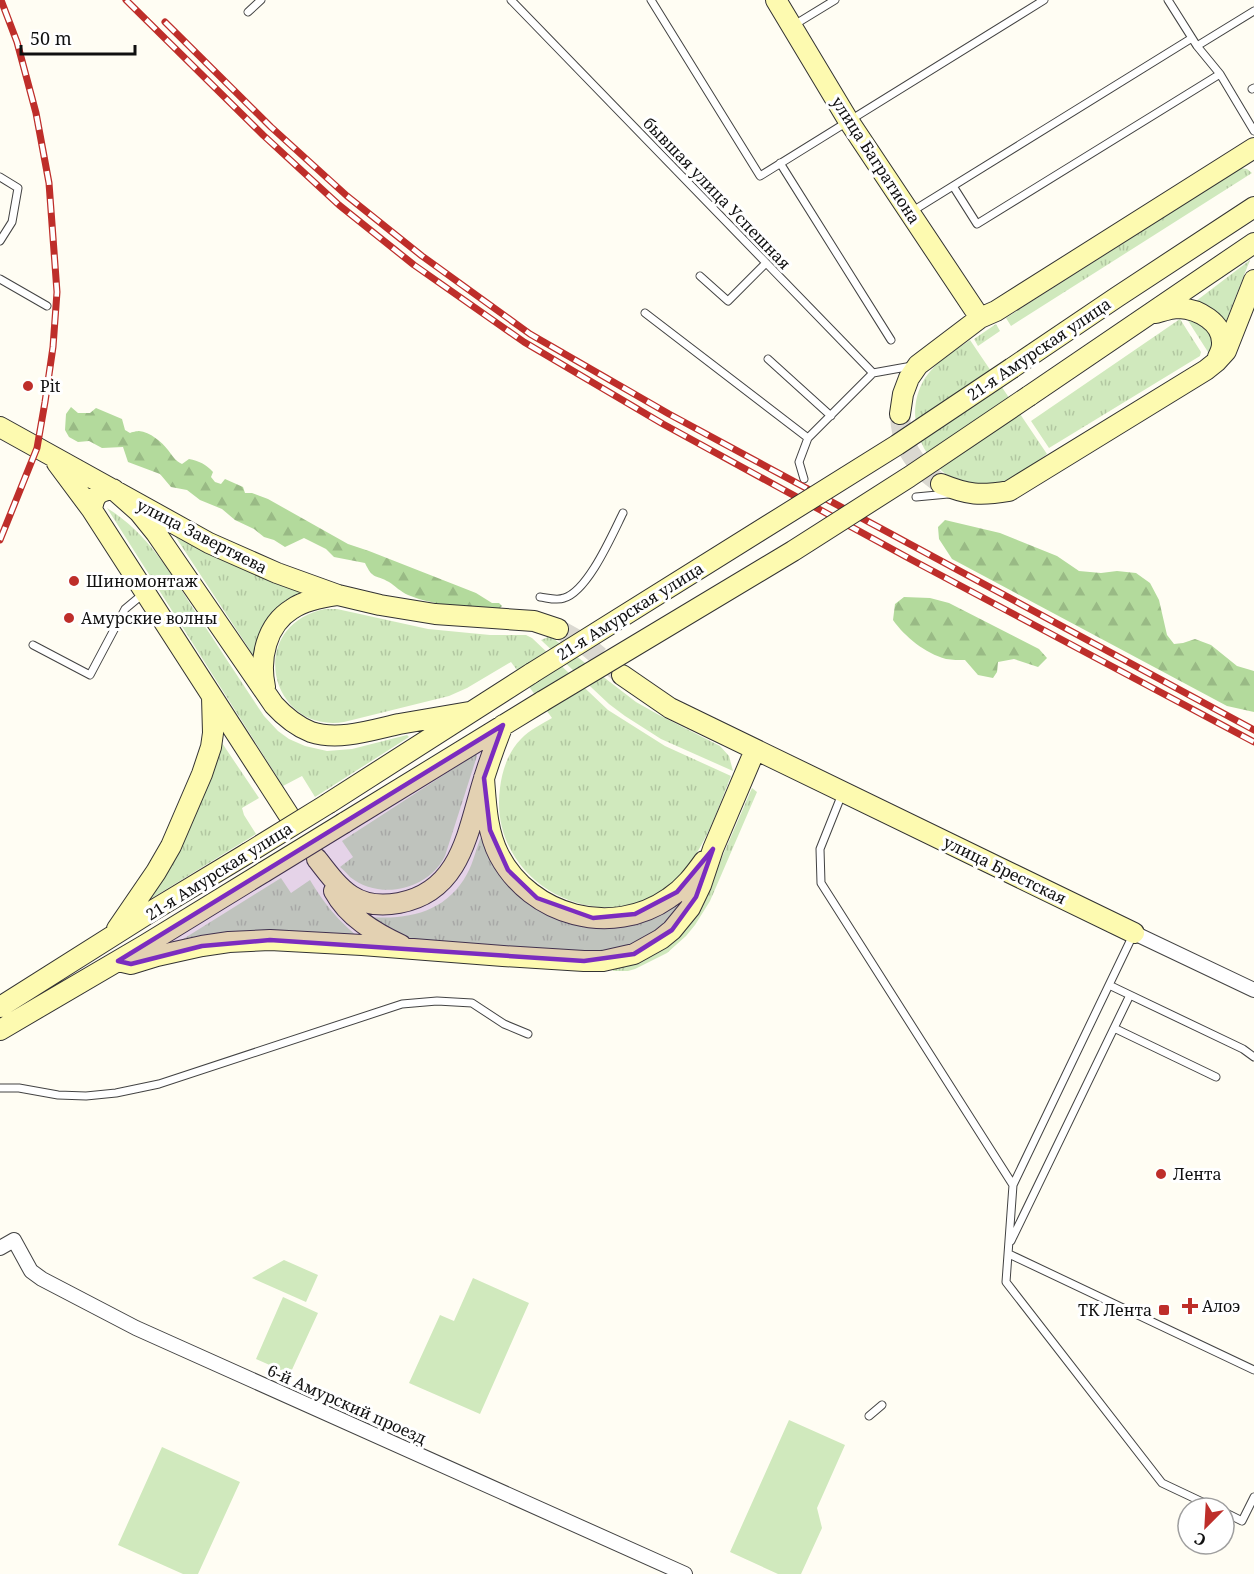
<svg xmlns="http://www.w3.org/2000/svg" width="1254" height="1574" font-family="'Noto Serif',serif">
<defs>
<pattern id="grass-tufts" width="24" height="20" patternUnits="userSpaceOnUse" patternTransform="scale(1.5)"><rect width="24" height="20" fill="#d0e9bd"/><path d="M3 7l-1-3M5 7V3M7 7l1-3M15 17l-1-3M17 17v-4M19 17l1-3" fill="none" stroke="#b2c7a1"/></pattern>
<pattern id="forest-firs" width="22" height="20" patternUnits="userSpaceOnUse" patternTransform="scale(1.5)"><rect width="22" height="20" fill="#b3da9c"/><path d="M5 1l3.5 6h-7zM16 11l3.5 6h-7z" fill="#99ba85"/></pattern>
</defs>
<rect width="100%" height="100%" fill="#fffdf3"/>
<path fill="url(#grass-tufts)" d="M1241 168 1247 169 1252 173 1011 326 1006 318Z
M1250 260 1225 324 1196 301Z
M1185 316 1210 329 1213 343 1208 352Z
M1180 319 1201 352 1200 356 1049 448 1031 421Z
M996 324 1000 331 978 346 974 339Z
M970 340 1047 454C1029 468 1007 486 982 486 978 486 973 484 969 483 965 482 960 482 956 480 949 477 942 472 937 466 915 443 907 407 925 378 936 362 954 351 970 340Z
M107 508C149 534 172 575 198 616 220 649 242 683 264 716L278 731 289 739 305 746 327 751 352 749 407 735 409 737 315 797 302 776 283 786Z
M171 530 305 590 256 656 253 655 242 638Z
M325 609H337L428 629 490 635H526L532 638 608 710 665 746 731 776C716 813 703 856 672 883 601 944 487 882 500 788 502 771 508 752 521 739 529 730 542 724 552 718L511 662 467 688 449 696 344 722C270 734 244 626 325 609Z
M548 637 554 639 636 702 659 715 720 746 729 756 733 771 661 739 625 716 609 704 541 640Z
M222 743 259 798 242 808 244 815 256 834 152 898H150L190 826 200 804Z
M476 754 477 756 445 856C428 890 380 901 350 877 347 874 344 870 340 867L353 857 342 841Z
M752 788 757 792 710 901 695 925 686 936 667 953 635 969 628 971H613V968L704 899Z
M482 835 570 920 687 895 674 916 656 932 626 948 593 954 420 941C401 936 387 928 371 917 410 920 447 911 467 874 474 862 476 847 482 835Z
M281 878 291 893 310 880C324 903 335 917 356 935L355 938 181 944 180 941Z"/>
<path fill="url(#forest-firs)" d="M71 407 78 413H90L96 408 122 419 125 430 130 433C131 432 138 431 139 431 150 432 162 442 168 450 173 456 174 460 182 464L189 459C199 461 206 464 213 472L211 477 215 482 221 484 225 479 243 487 245 493H252L268 499 348 544 369 551 476 593 492 603H499L502 606 499 609C468 606 437 607 408 595 401 592 395 586 389 582 375 574 373 580 365 563L334 557 326 549 304 538 285 547 274 540 264 537 254 529 235 520 222 509 200 500 187 490 171 487 160 474 128 462 123 447 102 448 89 441 78 442 69 437 65 430 66 414Z
M945 520 1000 533 1057 556 1079 571 1101 573 1117 571 1136 573 1150 583 1159 600 1167 635 1174 644 1183 643 1195 639 1211 645 1237 666 1254 671V712L1227 706 952 559 939 539 938 527Z
M904 597 930 598 949 603 1039 649 1047 658 1038 667 1014 659 998 662 997 672 993 678 978 675 965 660C959 660 952 660 946 659 925 653 905 637 893 620L895 604Z"/>
<path fill="#d0e9bd" d="M284 1260 318 1275 306 1302 252 1278Z
M473 1278 529 1303 480 1414 409 1383 440 1315 454 1321Z
M283 1297 318 1313 290 1374 256 1359Z
M789 1420 845 1445 817 1508 822 1528 801 1574H778L730 1552Z
M162 1447 240 1482 198 1574H183L118 1545Z"/>
<g fill="none" stroke-linecap="round" stroke-linejoin="round">
<path stroke="#dbd9d1" stroke-width="20" stroke-dasharray="20 10" stroke-linecap="butt" d="M900 414C901 448 915 465 941 484
M558 629 583 643 620 673"/>
<g stroke="#434343" stroke-width="9">
<path id="lane" d="M511 0 873 373 912 366
M651 0 760 176 1044 0
M1168 0 1197 46 1220 74 1254 131
M248 12 261 0
M794 25 835 0
M1197 46 1254 11
M1252 89 1254 88
M780 163 891 340
M0 177 18 188 12 222 0 241
M953 186 977 224 1220 74
M911 212 1192 38
M700 276 728 301 766 263
M0 279 47 306
M645 313 808 438 873 373
M768 359 831 416
M804 479 799 462 808 438
M916 497 948 494
M540 597C548 598 557 601 564 598 588 591 612 535 623 513
M33 645 90 675 125 609 137 599 144 597
M842 794 820 849 821 883 1013 1185
M1133 935 1013 1185 1006 1282 1162 1483 1215 1508
M1109 985 1243 1049 1254 1057
M1114 1028 1216 1077
M0 1088H19L58 1095 86 1096 116 1093 159 1084 402 1004 437 1001 472 1003 504 1024 528 1034
M1011 1241 1130 995
M1009 1254 1254 1370
M869 1416 882 1405
M1224 1512 1242 1521 1254 1497"/>
</g>
<g stroke="#434343" stroke-width="16">
<path id="street" d="M1134 933 1254 990
M0 1248 14 1240 31 1271 42 1279 136 1328 685 1574"/>
</g>
<g stroke="#323232" stroke-width="22">
<path id="secondary" d="M776 0 848 120 980 318
M1156 313C1163 311 1171 308 1179 308 1198 309 1223 322 1222 344 1222 348 1220 353 1218 357
M1012 368 1117 297 1254 207
M1029 396 1254 243
M900 414 903 394 909 378 918 365 980 318 996 311 1254 148
M0 427 209 543 277 573 338 595 380 605 435 614 534 621 558 629
M57 463 92 510 288 814
M941 484C968 495 980 496 1009 491L1206 370 1216 362 1226 351 1254 280
M92 510C94 495 98 491 113 489L139 512 156 533 274 705C284 716 296 726 311 732 339 741 372 730 399 724 422 720 445 716 469 712
M622 675 670 708 1134 933
M265 687C259 659 266 625 292 609 305 600 322 597 337 595
M484 778C486 804 487 832 499 855 531 916 612 938 669 898 684 888 694 875 704 861
M329 803 532 673
M344 823 543 701
M317 859C340 889 356 911 399 903 459 892 467 836 482 785 488 765 495 745 503 725
M334 891C348 917 375 933 401 945
M117 929 156 872 171 846 202 774 211 747 213 733 212 697
M118 961 131 964 157 956 202 946 229 942 270 940 362 945 503 956 584 961H603L634 954 661 939 672 930 690 908 701 885 713 849 755 750
M0 1007 152 911 248 853
M0 1030 145 945 264 872"/>
</g>
<use href="#lane" stroke="#fff" stroke-width="7"/>
<use href="#street" stroke="#fff" stroke-width="14"/>
<use href="#secondary" stroke="#fdfab0" stroke-width="20"/>
<g stroke="#be2e2a" stroke-width="7">
<path id="rail" d="M126 0 263 135 339 205 414 265 524 342 663 424 912 560 1254 742
M165 22 271 127 347 196 422 256 530 334 669 414 1254 730
M0 540 37 448 45 402 53 347 57 292 49 183 36 113 17 42 1 0"/>
</g>
<use href="#rail" stroke="#fff" stroke-width="4.5" stroke-dasharray="14" stroke-linecap="butt"/>
<g stroke="#323232" stroke-width="22" stroke-linecap="butt">
<path id="secondary-bridge" d="M532 673 897 445 1012 368
M543 701 793 551 909 477 1029 396
M248 853 329 803
M264 872 344 823"/>
</g>
<use href="#secondary-bridge" stroke="#fdfab0" stroke-width="20"/>
</g>
<path fill="#7b2cbf" fill-opacity="0.2" stroke="#7b2cbf" stroke-width="4.5" stroke-linejoin="round" d="M503 725 484 778 490 830 508 870 537 898 593 918 635 914 677 892 713 849 696 897 672 930 634 954 584 961 270 940 202 946 131 964 118 961Z"/>
<g fill="#be2e2a" stroke="#fff" stroke-width="2">
<circle cx="28" cy="386" r="6"/>
<circle cx="74" cy="581" r="6"/>
<circle cx="69" cy="618" r="6"/>
<circle cx="1161" cy="1174" r="6"/>
<path d="M1187 1297h6v6h6v6h-6v6h-6v-6h-6v-6h6z"/>
<rect x="1158" y="1304" width="12" height="12" rx="3"/>
</g>
<g text-anchor="middle" stroke-width="6" stroke-linejoin="round" paint-order="stroke">
<g font-size="16" fill="#101010" stroke="#fff">
<text transform="translate(876 160) rotate(57)" y="6">улица Багратиона</text>
<text transform="translate(717 193) rotate(46)" y="6">бывшая улица Успешная</text>
<text transform="translate(1039 349) rotate(-34)" y="6">21-я Амурская улица</text>
<text transform="translate(202 536) rotate(27)" y="6">улица Завертяева</text>
<text transform="translate(630 611) rotate(-32)" y="6">21-я Амурская улица</text>
<text transform="translate(1005 870) rotate(26)" y="6">улица Брестская</text>
<text transform="translate(219 871) rotate(-32)" y="6">21-я Амурская улица</text>
<text transform="translate(347 1404) rotate(24)" y="6">6-й Амурский проезд</text>
</g>
<g font-size="16" fill="#101010" stroke="#fff" text-anchor="start">
<text x="40" y="392">Pit</text>
<text x="86" y="587">Шиномонтаж</text>
<text x="81" y="624">Амурские волны</text>
<text x="1173" y="1180">Лента</text>
<text x="1202" y="1312">Алоэ</text>
<text x="1152" y="1316" text-anchor="end">ТК Лента</text>
</g>
</g>
<g transform="translate(1206 1526) rotate(204)"><circle r="28" fill="#ffffff" stroke="#9f9f9f" stroke-width="1.5"/>
<path d="M0-4.5L10 22L0 15L-10 22Z" fill="#be2e2a"/>
<text y="-9" font-size="16" font-weight="bold" text-anchor="middle" fill="#101010">С</text>
</g>
<path d="M21 45v9h114v-9" fill="none" stroke="#101010" stroke-width="3"/>
<text x="30" y="45" font-size="18" fill="#101010" stroke="#ffffff" stroke-width="4.5" paint-order="stroke">50 m</text>
</svg>
